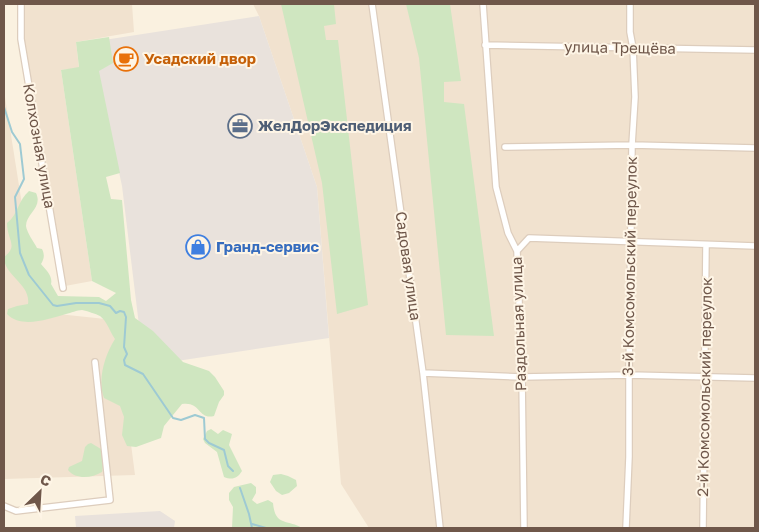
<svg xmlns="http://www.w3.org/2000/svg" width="759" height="532" font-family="'Golos Text',sans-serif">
<rect width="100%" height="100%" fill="#faf1e0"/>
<path fill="#f1e2cf" d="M22 4H132L134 32 76 42 79 68 61 70 92 281 65 286 23 40Z
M253 4H755V528H369L341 484 317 187 259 16Z
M4 97H5L39 312 115 320 135 475 4 479Z"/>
<path fill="#e9e2dc" d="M259 16 317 187 329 338 144 366 122 186 91 42Z
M160 511 175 521 174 528H76L75 516Z"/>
<path fill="#cfe6c0" d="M281 4H334L336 24 324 26 326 40H338L368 305 337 314 322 183Z
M406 4H450L461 81 444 82V102L464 104 494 336 446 335 419 58Z
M109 37 113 63 99 71 120 173 106 177 111 199 122 200 131 300 135 318 153 331 183 362 209 371 215 377 224 391V395L219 402 214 416C198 420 201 401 182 404L164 426 161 438 136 447 127 446 122 435 124 417 120 406 104 398C97 379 105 355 115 339 110 332 107 321 100 316 96 314 87 311 82 310 77 310 71 313 66 314 49 319 21 329 7 314L8 309 17 306 28 304C31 284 4 276 4 257 19 246 7 240 7 223 18 215 18 200 29 191L36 193C43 208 26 213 26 226 27 233 34 242 37 248L42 249C45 255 44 259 41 264 46 270 53 276 51 284L58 296 99 297 106 301 116 293 92 281 61 70 79 67 76 42Z
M211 429 218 434 223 430 232 434 229 445 242 471C237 479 232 480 224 477L217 452 205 443 203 439 207 431Z
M91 443 101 449 104 460 102 472C92 478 76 480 68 470L69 467 82 461 85 447 88 444Z
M281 474 288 476 296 480 297 486 289 493 282 495 276 491 270 482 273 475Z
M251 483 256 487V493L252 500 257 504 268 500 273 503C275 527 288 519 302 528H232L233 507 229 500V493L234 487Z"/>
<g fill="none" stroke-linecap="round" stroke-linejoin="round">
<path stroke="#9ecad3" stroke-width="2" d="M4 107 12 132 20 144 24 179 15 197 20 253 29 275 53 305 57 306 76 303H99L110 306 116 313 120 311 124 312 126 317 124 347 127 354 124 360 125 365 143 374 173 418 181 420 195 415 204 418 205 439 209 443 224 450 228 466 233 471
M240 488 249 514 252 528
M252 524 266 528"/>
<g stroke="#ddcdbd" stroke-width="8">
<path id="street" d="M21 4V39L63 288
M372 4 423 373 440 528
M483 4 496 187 508 233 517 251 522 377 524 528
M485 45 755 50
M505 147 632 145 755 148
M517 251 529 238 755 246
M423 373 522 377 629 375 755 378
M4 506 16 511 110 500 95 362
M626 528 629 457V375L632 145 635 97 633 48 630 32V4
M703 528 706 245"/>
</g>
<use href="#street" stroke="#fff" stroke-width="5.5"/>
</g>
<defs>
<g id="cafe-ring" transform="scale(1.25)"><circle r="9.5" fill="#fef5e6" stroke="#e8710a" stroke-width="1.5"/><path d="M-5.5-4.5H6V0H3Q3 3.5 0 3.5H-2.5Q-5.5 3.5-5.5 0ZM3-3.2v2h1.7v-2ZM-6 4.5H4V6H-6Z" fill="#e8710a"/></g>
<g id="office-ring" transform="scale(1.25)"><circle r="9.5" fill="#fef5e6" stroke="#5c6f8a" stroke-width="1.5"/><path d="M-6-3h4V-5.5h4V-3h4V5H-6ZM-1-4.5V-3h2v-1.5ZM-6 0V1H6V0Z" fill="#5c6f8a"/></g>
<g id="shop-ring" transform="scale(1.25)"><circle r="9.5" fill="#fef5e6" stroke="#3f7fe0" stroke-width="1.5"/><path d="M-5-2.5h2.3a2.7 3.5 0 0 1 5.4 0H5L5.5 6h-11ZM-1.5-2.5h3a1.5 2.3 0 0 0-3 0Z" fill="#3f7fe0"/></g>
</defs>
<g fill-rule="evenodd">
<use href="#cafe-ring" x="126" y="59"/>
<use href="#office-ring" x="240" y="126"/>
<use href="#shop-ring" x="198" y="247"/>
</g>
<g text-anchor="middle" stroke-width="4" stroke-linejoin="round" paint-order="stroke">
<g font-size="15" fill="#6f574a" stroke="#fef5e6">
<text transform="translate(620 48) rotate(1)" y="5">улица Трещёва</text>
<text transform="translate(39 146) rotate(80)" y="5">Колхозная улица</text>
<text transform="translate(408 266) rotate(82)" y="5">Садовая улица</text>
<text transform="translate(630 266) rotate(-89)" y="5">3-й Комсомольский переулок</text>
<text transform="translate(519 324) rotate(-92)" y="5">Раздольная улица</text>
<text transform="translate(705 387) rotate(-89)" y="5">2-й Комсомольский переулок</text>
</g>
<g font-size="15" font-weight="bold" fill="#c56008" stroke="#fef5e6" text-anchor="start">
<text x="144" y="64">Усадский двор</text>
</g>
<g font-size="15" font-weight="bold" fill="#4e5e75" stroke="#fef5e6" text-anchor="start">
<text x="258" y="131">ЖелДорЭкспедиция</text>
</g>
<g font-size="15" font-weight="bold" fill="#366cbe" stroke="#fef5e6" text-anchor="start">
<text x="216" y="252">Гранд-сервис</text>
</g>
</g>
<rect width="759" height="532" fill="none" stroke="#6f574a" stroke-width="10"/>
<g transform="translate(40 492) rotate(25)" stroke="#fef5e6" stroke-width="4" paint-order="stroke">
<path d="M0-4L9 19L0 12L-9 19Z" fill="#6f574a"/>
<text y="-8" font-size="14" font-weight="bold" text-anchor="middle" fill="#6f574a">С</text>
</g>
</svg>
